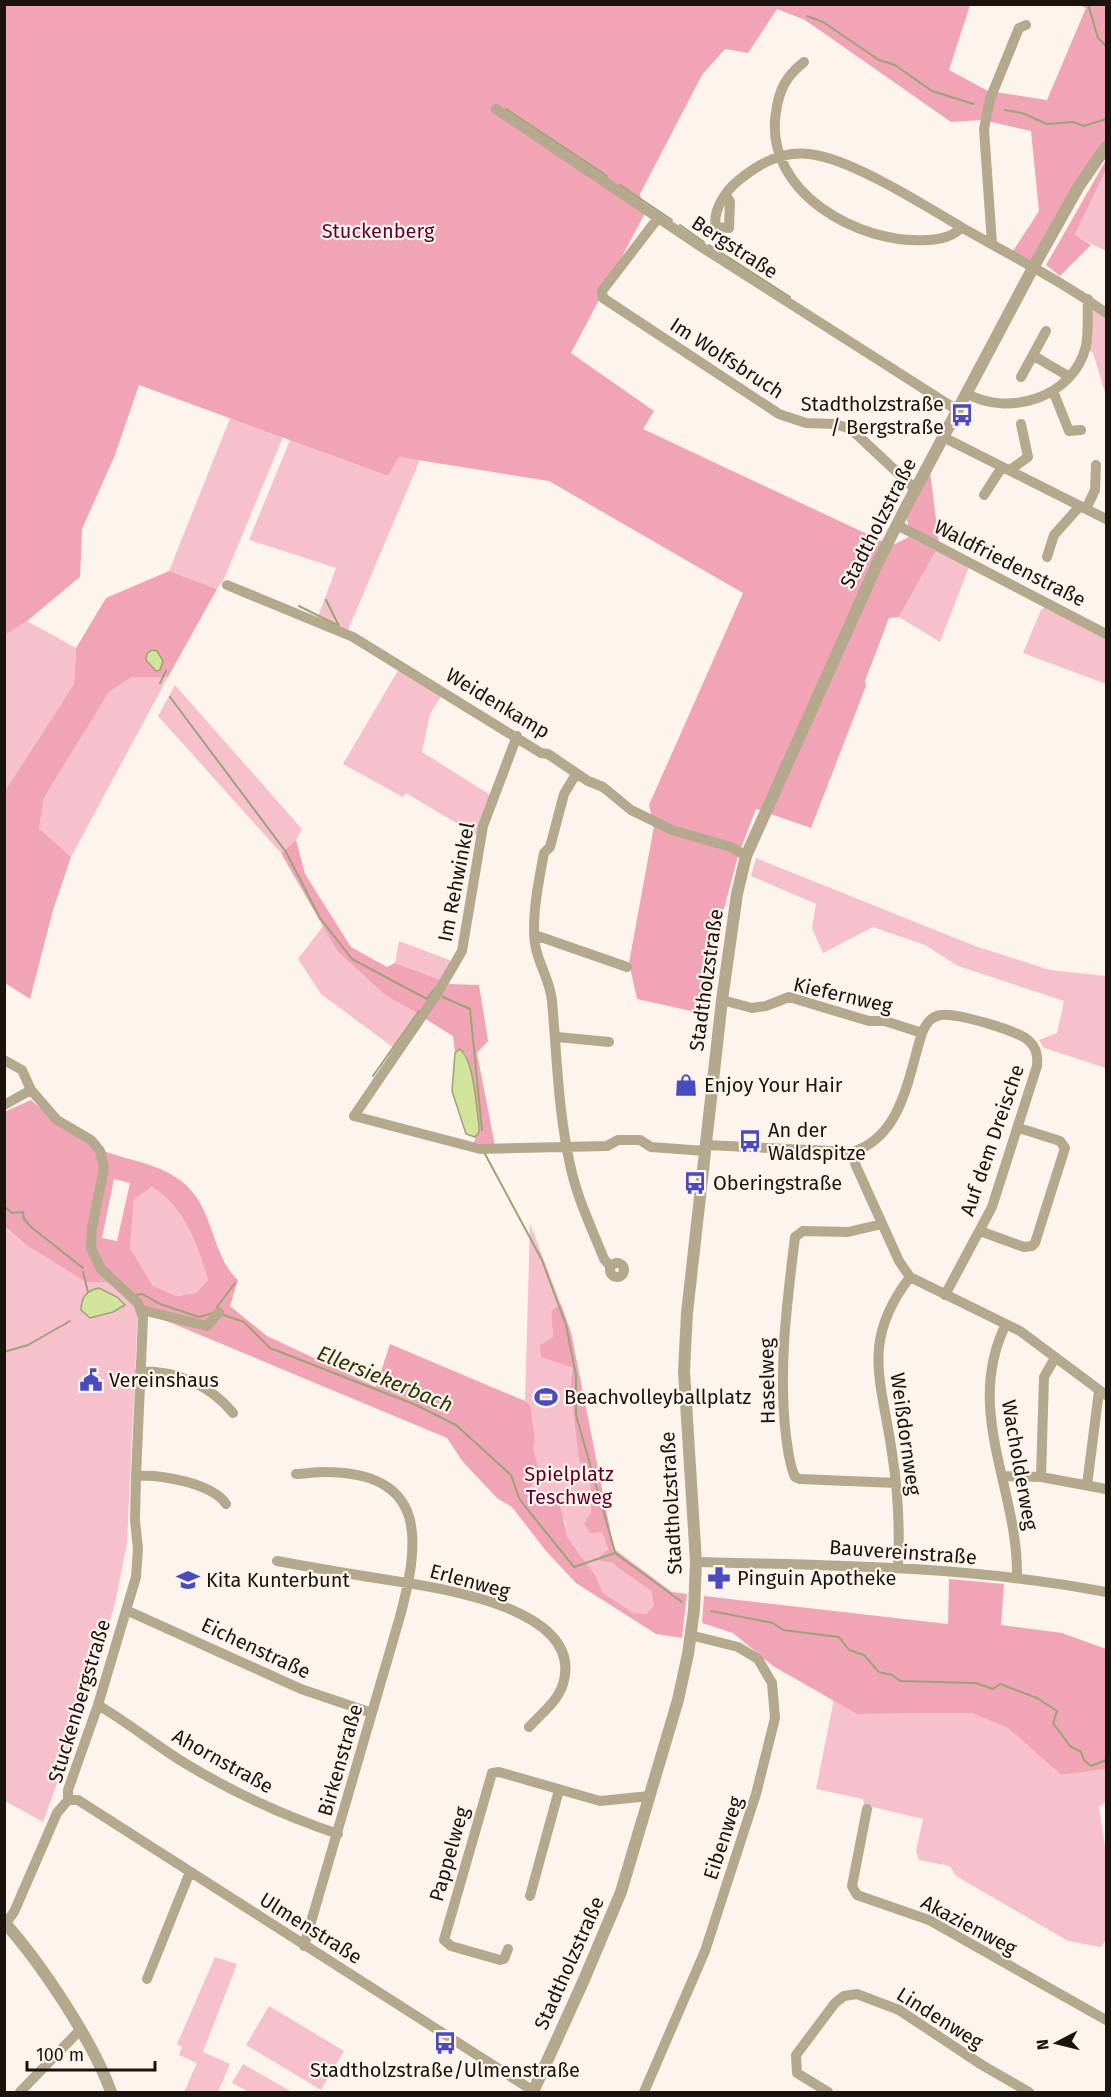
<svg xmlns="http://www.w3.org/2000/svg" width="1111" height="2097" font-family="'Fira Sans',sans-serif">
<rect width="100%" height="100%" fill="#fdf4ed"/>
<path fill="#f7c0cd" d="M1106 170V251L1075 236Z
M1093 308 1106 318V396L1093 353 1088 350 1090 312Z
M231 416 283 437 224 579 217 589 169 571Z
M290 440 388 476 398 457 420 460 348 630 318 617 336 568 249 540Z
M936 551 969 567 940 642 899 617Z
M1046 606 1106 637V684L1023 653 1041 610Z
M27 621 76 648 74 684 5 793V635Z
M400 667 443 693 430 714 422 752 492 796 478 836 406 793 403 797 343 764Z
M132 677H168L71 857 39 828 44 798 109 692Z
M175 685 302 829 296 840 281 853 158 716Z
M756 858 975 946 1050 970 1106 976V1068L1044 1048 1039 1040 1057 1033 1064 1001 958 966 925 945 873 927 823 953 812 928 816 904 751 876Z
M323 926 337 951 386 996 419 1014 394 1048 321 994 298 959Z
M399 941 455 962 443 981 395 963Z
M152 1187C185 1207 197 1244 208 1280L196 1293 177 1296 153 1286 130 1248 134 1199Z
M530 1224 561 1304 551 1311 553 1337 540 1345 542 1357 571 1368 570 1387 579 1461 590 1473 591 1513 602 1532 608 1549 599 1557 601 1561C621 1564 636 1579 651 1591L654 1605 646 1614 634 1613 603 1593 596 1576 568 1538 565 1521 531 1496 530 1405 525 1401Z
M4 1227 25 1244 108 1282 138 1309 127 1543 115 1604 76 1732 43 1822 5 1801Z
M834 1699 857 1714 971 1713 1008 1728 1061 1775 1106 1769V1802L1099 1807 1106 1853V1940L1101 1947 1068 1941 956 1876 950 1866 919 1860 916 1851 923 1819 864 1805 863 1799 816 1789Z
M215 1957 237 1964 203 2052 230 2064 218 2092H184L197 2063 179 2055 182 2047 177 2044Z
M269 2006 344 2051 321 2090 246 2045Z
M243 2064 292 2092H249L232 2083Z"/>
<path fill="#f1a4b6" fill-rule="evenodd" d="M5 5H970L949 70 988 91 1047 100 1086 8 1079 5H1106V143L1032 261 1013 251 1039 211 1031 131 982 120 951 122 805 20 777 9 748 53 725 49 702 75 640 194 644 215 571 353 654 411 643 429 882 541 893 545 909 537 936 551 899 617 889 618 865 681 866 686 811 828 756 809 738 856 720 924 709 1015 637 999 629 963 654 826 649 805 743 593 549 481 399 457 388 476 139 385 115 455 82 529 80 577 27 621 5 635Z
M1106 160V170L1075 235 1091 245 1060 276 1046 265Z
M930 471 939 544C931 540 921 536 913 530 895 517 922 485 930 471Z
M169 571 217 589 168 677H132L109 692 44 798 39 828 71 857 53 910 30 999 5 983 4 793 74 684 76 648 106 598Z
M296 840 305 874 351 947 387 967 395 963 443 981 419 1014 386 996 337 951 281 853Z
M449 984 479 985 488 1041 477 1053 495 1146 474 1143 479 1125 466 1054 460 1050 455 1053 453 1036 424 1018Z
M31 1100C55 1121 72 1137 102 1150 131 1162 162 1163 186 1185 215 1212 211 1255 238 1280L230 1306 267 1336 376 1387 390 1344 525 1401 530 1405 535 1441 533 1447 539 1472 530 1488 531 1496 546 1497 559 1502 568 1538 596 1576 603 1593 634 1613 646 1614 654 1605 651 1591 612 1563 601 1561 599 1557 608 1549 602 1532 590 1533 584 1523 591 1513 590 1473 579 1461 570 1387 572 1368 541 1357 540 1345 553 1337 551 1311 561 1304 571 1332 614 1549 672 1592 687 1594 682 1638 656 1634 576 1583 546 1551 512 1507 498 1499 463 1462 447 1438 138 1309 108 1282H86L25 1244 5 1227 4 1112ZM114 1179 130 1183 117 1241 102 1238ZM152 1187C185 1207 197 1244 208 1280L196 1293 177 1296 153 1286 130 1248 134 1199Z
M949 1579 1004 1584 1001 1625 1062 1633 1106 1649V1769L1061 1775 1008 1728 971 1713 857 1714 773 1666 733 1633 702 1623 704 1596 948 1624Z"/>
<path fill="#d2e39c" stroke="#9ba571" stroke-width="1.5" d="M152 650 157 651 163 661 160 670 156 671 146 660 147 653Z
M460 1049C474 1060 476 1106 479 1125V1132L475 1137 466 1134 452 1091 455 1053Z
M99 1288 117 1297 125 1305 113 1312 90 1318 81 1310C81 1297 87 1290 99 1288Z"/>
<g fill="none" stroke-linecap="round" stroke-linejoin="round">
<path stroke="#9ba571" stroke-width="2" d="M1088 4 1098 38 1106 46
M807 16 823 22 879 60 895 65 932 91 974 104
M506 109 607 176
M1005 110 1022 113 1047 124 1073 122 1084 126 1106 119
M620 185 672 220
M680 225 704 242
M709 245 790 297
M326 600 339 626
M299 606 339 626
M160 683 166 671
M170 697 286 852 320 918 352 959 427 999 434 989
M443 997 470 1009 482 1130
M373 1076 419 1011
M485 1154 542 1260 566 1325 576 1375V1415L615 1552
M4 1206 12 1213 23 1212 24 1219 31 1227 83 1268
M83 1272 88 1292
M136 1295 142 1294 160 1304 199 1317 213 1313
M217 1307 235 1283
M221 1314 244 1322 270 1348 416 1405 456 1425 511 1475 519 1498 528 1510 574 1567 615 1553 682 1602
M4 1352 28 1345 70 1321
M711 1611 773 1623 783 1630 839 1637 849 1650 864 1655 879 1672 892 1675 900 1681 976 1683 993 1689 1000 1684 1037 1698 1057 1711 1053 1723 1070 1746 1081 1752 1084 1760 1091 1766 1106 1760"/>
<path stroke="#b4a98c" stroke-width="10" d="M804 62C786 76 779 90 776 112 763 192 859 245 928 240 940 239 954 237 961 227
M496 109 703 248 957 410
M726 195 730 202 729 228 716 227C712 211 726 190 739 180 759 163 782 151 809 154 850 158 924 205 961 227 1010 255 1060 280 1106 313
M658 218 602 291 603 298 779 414 806 423 835 424 851 429 915 489
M992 244 984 129 990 99 1019 28 1026 25
M1034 356 1068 376
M1021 377 1046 331
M1053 391 1069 431 1081 430
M966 393C1009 418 1074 397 1086 346 1089 330 1087 315 1088 299
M943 437 1106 519
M1010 470 1028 457 1021 424
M984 495 1002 467
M1086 509 1095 490 1096 465
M897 525 1106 634
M1047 557 1054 535 1080 506
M227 585 353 637 541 753 548 754 588 781 603 787 631 810 672 830 731 847 746 856
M517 736 483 826 462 951 437 994 354 1116 480 1149 607 1146 618 1140H640L651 1147 705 1151
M576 774 564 794 550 847 544 853C539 879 530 923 536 949 540 967 550 981 552 1001 557 1057 558 1113 571 1169 578 1200 592 1229 604 1259L610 1266
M535 935 627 967
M722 1000 752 1008 766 1006 789 997 869 1021H885L922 1033
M557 1037 609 1042
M4 1060 22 1070 31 1090 57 1120 91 1140 100 1151 104 1168 92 1228 91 1248 101 1269 138 1303 143 1318 136 1476 135 1520 138 1549 136 1577 98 1705 68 1790V1800L57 1813 14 1912 6 1923
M4 1105 31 1090
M706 1145 852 1152 856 1166 899 1261 910 1277 1020 1331 1106 1395
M852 1152C902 1137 908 1077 922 1033 926 1024 930 1017 941 1015 954 1012 1020 1031 1029 1041 1037 1048 1038 1057 1037 1066L992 1207 945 1295
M882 1224 848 1232 803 1231 795 1237C787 1303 778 1369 786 1436 788 1450 789 1464 795 1477L800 1479 896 1483
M980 1231 1024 1247 1032 1246 1035 1243 1065 1148 1060 1141 1019 1128
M610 1270a7 7 0 1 1 14 0a7 7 0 1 1-14 0Z
M142 1310 207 1326 219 1312
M1006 1324C963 1411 1019 1489 1017 1578
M140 1371C177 1371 210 1385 233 1413
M296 1474C305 1474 314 1472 324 1472 430 1472 420 1543 399 1620L304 1946
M136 1476C160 1474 212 1483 226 1504
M1003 1476 1041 1477 1106 1489
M1041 1477 1044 1377 1055 1358
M1087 1485 1099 1391
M277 1561C310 1567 343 1573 376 1578 425 1586 587 1604 563 1684 558 1701 541 1714 529 1727
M696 1562C833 1565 971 1566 1106 1592
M898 1568C900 1529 898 1491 892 1453 882 1381 860 1342 910 1277
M126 1610 301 1689 372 1713
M98 1705C127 1722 154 1744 183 1762 232 1792 284 1816 338 1834
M68 1800H78L535 2092
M867 1809 852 1886 857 1895 929 1920 1106 2020
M530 1896 559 1790
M508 1949 504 1959 500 1960 451 1946 444 1940 492 1773 499 1772 600 1801 650 1796
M147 1979 190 1872
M20 2092 80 2030
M644 2092 705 1951 756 1794 775 1718 772 1683 758 1659 738 1647 690 1635
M828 2092 797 2073 796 2055 835 2003 844 1996 857 1994 899 2010 982 2065 1029 2092"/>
<path stroke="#b4a98c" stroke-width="12" d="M4 1922C40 1962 93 2041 111 2092
M533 2092 583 1982 621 1892 678 1700 688 1654 694 1610 696 1562 684 1371 687 1313 722 1000 737 894 746 856 879 560 905 509 1034 266 1079 186 1106 147"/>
</g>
<defs>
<g id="bus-bare" transform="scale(1.8)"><path d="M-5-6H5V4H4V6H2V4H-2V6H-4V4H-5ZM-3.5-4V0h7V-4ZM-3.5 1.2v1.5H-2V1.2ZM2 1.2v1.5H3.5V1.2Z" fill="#494cc1" stroke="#fdf4ed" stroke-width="2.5" paint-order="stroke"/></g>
<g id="shop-bare" transform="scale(1.8)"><path d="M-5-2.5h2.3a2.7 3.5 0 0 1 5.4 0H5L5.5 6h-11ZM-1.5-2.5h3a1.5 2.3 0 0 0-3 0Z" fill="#494cc1" stroke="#fdf4ed" stroke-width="2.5" paint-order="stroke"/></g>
<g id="civic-bare" transform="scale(1.8)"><path d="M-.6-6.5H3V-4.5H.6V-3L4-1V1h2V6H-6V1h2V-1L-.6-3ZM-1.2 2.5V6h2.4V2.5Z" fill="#494cc1" stroke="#fdf4ed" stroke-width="2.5" paint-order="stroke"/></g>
<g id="stadium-bare" transform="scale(1.8)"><path d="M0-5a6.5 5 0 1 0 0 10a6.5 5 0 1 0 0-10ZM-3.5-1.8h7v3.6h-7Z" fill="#494cc1" stroke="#fdf4ed" stroke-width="2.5" paint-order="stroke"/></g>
<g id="pharmacy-bare" transform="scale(1.8)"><path d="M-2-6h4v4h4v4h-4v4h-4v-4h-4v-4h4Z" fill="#494cc1" stroke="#fdf4ed" stroke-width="2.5" paint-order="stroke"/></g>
<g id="school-bare" transform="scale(1.8)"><path d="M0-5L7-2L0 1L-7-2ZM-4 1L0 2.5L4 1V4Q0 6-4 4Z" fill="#494cc1" stroke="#fdf4ed" stroke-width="2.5" paint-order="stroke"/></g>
</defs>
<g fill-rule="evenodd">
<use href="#bus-bare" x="962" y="415"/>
<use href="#shop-bare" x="686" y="1085"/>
<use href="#bus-bare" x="750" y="1141"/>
<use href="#bus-bare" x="695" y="1183"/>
<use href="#civic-bare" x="91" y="1380"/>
<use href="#stadium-bare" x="546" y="1397"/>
<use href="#pharmacy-bare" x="719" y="1578"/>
<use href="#school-bare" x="188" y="1580"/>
<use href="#bus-bare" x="445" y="2043"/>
</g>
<g text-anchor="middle" stroke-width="4.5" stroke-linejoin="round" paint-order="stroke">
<g font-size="20" fill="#5e012a" stroke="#fdf4ed">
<text x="378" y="238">Stuckenberg</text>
<text x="569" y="1481">Spielplatz<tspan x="569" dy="23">Teschweg</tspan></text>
</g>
<g font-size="20" fill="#1b130d" stroke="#fdf4ed">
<text transform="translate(735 247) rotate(33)" y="7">Bergstraße</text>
<text transform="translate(727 358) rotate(33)" y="7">Im Wolfsbruch</text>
<text transform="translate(878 523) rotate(-63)" y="7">Stadtholzstraße</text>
<text transform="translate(1010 563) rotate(27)" y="7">Waldfriedenstraße</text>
<text transform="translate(498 703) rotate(31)" y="7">Weidenkamp</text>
<text transform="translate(456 882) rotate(-79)" y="7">Im Rehwinkel</text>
<text transform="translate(706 980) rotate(-82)" y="7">Stadtholzstraße</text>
<text transform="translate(843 995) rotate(13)" y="7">Kiefernweg</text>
<text transform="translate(992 1140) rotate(-71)" y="7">Auf dem Dreische</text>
<text transform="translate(767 1381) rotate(-91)" y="7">Haselweg</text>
<text transform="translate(906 1434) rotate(82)" y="7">Weißdornweg</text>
<text transform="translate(1020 1465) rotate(80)" y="7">Wacholderweg</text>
<text transform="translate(671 1503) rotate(-93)" y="7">Stadtholzstraße</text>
<text transform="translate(903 1552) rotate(4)" y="7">Bauvereinstraße</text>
<text transform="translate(470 1581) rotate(15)" y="7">Erlenweg</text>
<text transform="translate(256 1648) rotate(25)" y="7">Eichenstraße</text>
<text transform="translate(79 1701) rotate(-73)" y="7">Stuckenbergstraße</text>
<text transform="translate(340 1760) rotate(-74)" y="7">Birkenstraße</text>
<text transform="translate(223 1761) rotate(29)" y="7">Ahornstraße</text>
<text transform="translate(723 1838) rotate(-72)" y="7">Eibenweg</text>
<text transform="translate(449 1854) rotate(-74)" y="7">Pappelweg</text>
<text transform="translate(969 1925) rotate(28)" y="7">Akazienweg</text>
<text transform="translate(311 1928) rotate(32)" y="7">Ulmenstraße</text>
<text transform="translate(569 1963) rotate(-66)" y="7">Stadtholzstraße</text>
<text transform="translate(940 2018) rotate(32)" y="7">Lindenweg</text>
</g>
<g font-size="20" fill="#1b130d" stroke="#fdf4ed" text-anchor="start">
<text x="944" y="411" text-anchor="end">Stadtholzstraße<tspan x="944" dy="23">/ Bergstraße</tspan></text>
<text x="704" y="1092">Enjoy Your Hair</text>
<text x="768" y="1137">An der<tspan x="768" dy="23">Waldspitze</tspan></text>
<text x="713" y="1190">Oberingstraße</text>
<text x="109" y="1387">Vereinshaus</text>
<text x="564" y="1404">Beachvolleyballplatz</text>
<text x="737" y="1585">Pinguin Apotheke</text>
<text x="206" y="1587">Kita Kunterbunt</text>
<text x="445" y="2077" text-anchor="middle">Stadtholzstraße/Ulmenstraße</text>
</g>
<g font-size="21" font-style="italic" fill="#2d3600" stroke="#fdf4ed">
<text transform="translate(385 1379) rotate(22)" y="7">Ellersiekerbach</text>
</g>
</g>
<rect width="1111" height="2097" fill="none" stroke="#1b130d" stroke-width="12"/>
<g transform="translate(1057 2043) rotate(263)" stroke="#fdf4ed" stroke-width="4.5" paint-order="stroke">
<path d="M0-4.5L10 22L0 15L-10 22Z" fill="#1b130d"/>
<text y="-9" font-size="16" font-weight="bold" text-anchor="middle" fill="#1b130d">N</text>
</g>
<path d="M27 2061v9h128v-9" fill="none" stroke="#1b130d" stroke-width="3"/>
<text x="36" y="2061" font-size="18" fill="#1b130d" stroke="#fdf4ed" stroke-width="4.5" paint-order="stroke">100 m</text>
</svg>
